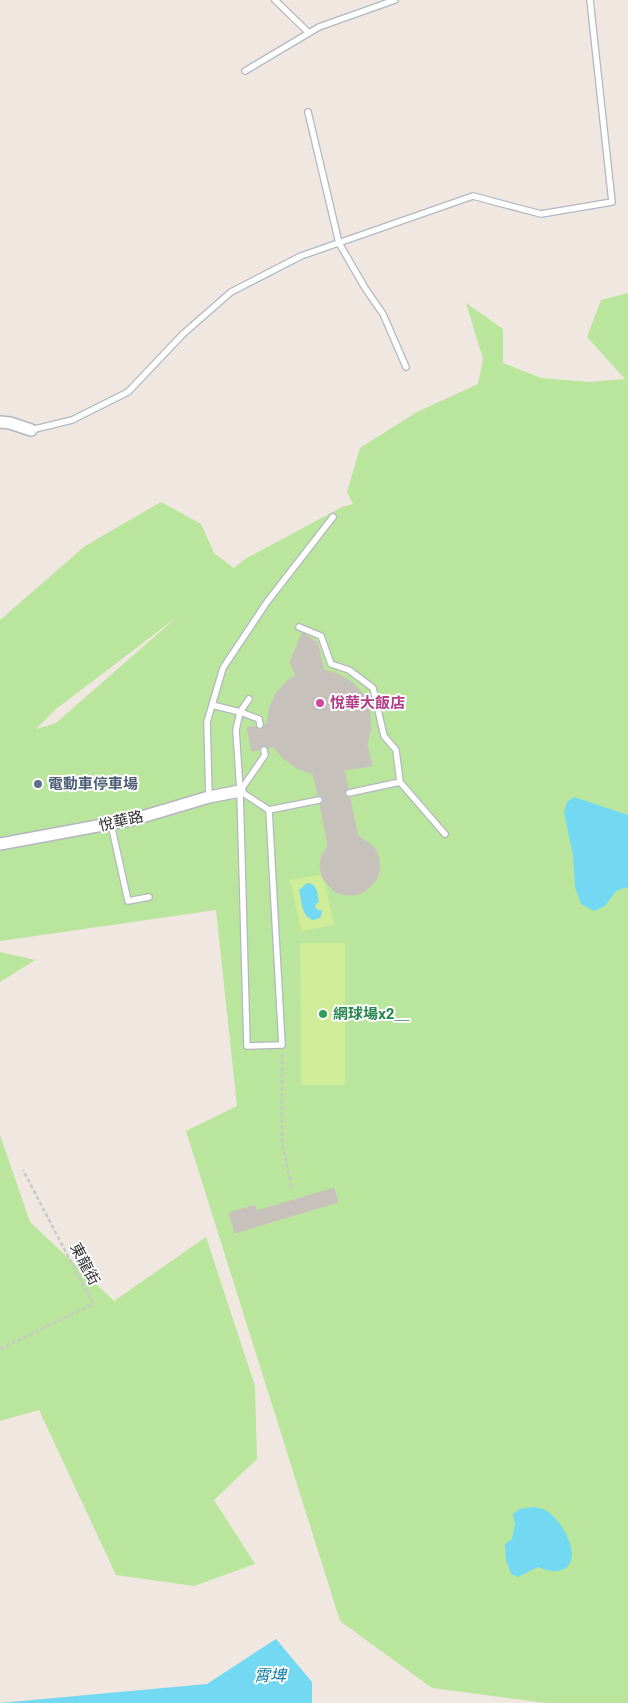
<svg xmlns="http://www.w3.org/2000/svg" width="628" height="1703" font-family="Barlow,'Noto Sans TC',sans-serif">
<rect width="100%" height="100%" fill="#efe7e0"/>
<path fill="#bae59c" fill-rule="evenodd" d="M628 293V1703H547L432 1688 340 1621 186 1131 237 1106 216 910 0 941V620L85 546 161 502 201 524 214 553 234 568 245 559 342 507 353 504 347 492 360 448 417 412 478 384 483 359 466 303 503 329V363L541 378 589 382 625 379 587 337 601 300ZM177 617 56 723 36 729 56 709Z
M0 952 35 960 0 982Z
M0 1135 30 1222 114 1301 206 1237 255 1386 257 1459 214 1500 255 1564 194 1586 116 1575 39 1410 0 1421Z"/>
<path fill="#cfec98" d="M323 874 334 925 301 931 290 880Z
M300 943H345V1085H301Z"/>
<path fill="#73d8f1" d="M574 797 628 815V887L616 891 605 906 594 911 581 904 575 887 573 855 564 813 567 802Z
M307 883C318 884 317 893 319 902L316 904 315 907 318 910H322L321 917 314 920C301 918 302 901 299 890Z
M533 1507C537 1508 542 1508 545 1510 562 1518 589 1567 557 1571 551 1572 544 1569 538 1567L518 1577 511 1574 506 1560 505 1544 512 1539 515 1524 513 1514 520 1509Z
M276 1639 312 1682V1703H0L207 1684Z"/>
<path fill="#c7c1bc" stroke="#cac3b9" d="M302 633 317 642 324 670 338 674 353 683 365 696 370 712 371 728 367 744 372 766 344 770 348 788 344 794 346 796 350 798 358 836 369 843 376 850 379 859 380 869 377 879 371 886 364 892 354 895H344L335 892 328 885 322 877 320 867 321 857 328 846 320 805 323 802V799L321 796 318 795 313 774 296 768 283 758 273 747 268 748 264 745 261 747 259 750 252 751 247 728 255 726 259 730 263 728 265 724H267L269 709 276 693 288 680 296 676 290 662Z
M334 1188 338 1202 235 1233 229 1213 255 1205 256 1211Z"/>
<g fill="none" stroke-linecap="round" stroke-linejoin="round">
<g stroke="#b3b7c1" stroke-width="8">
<path id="lane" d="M275 0 309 33
M245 71 319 27 395 0
M308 112 339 243 365 288 383 314 406 367
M31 430 72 420 128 392 183 334 231 292 301 256 473 196 541 214 612 202 590 0
M299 627 321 636 331 664 349 670 373 688 384 736 396 750 400 782 349 793
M249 699 240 712 236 730 240 791 269 810 319 800
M212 705 240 712 259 719 260 725
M264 750 265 755 240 791 247 1046 282 1045 269 810
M400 782 445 834
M209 797 207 722 223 668 267 602 333 517
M111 824 128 901 149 897"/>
</g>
<g stroke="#b3b7c1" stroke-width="14">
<path id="street" d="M0 422 10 423 31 430
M0 844 135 819 209 797 240 791"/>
</g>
<path stroke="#c8c8c8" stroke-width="2.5" stroke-dasharray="4 2.5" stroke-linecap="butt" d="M282 1054V1142L292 1190
M0 1349 93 1304 23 1170"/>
<use href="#lane" stroke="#fff" stroke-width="5.5"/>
<use href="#street" stroke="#fff" stroke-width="11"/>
</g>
<circle fill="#d1479c" stroke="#fff" stroke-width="2" cx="320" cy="703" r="5"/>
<circle fill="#5c6f8a" stroke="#fff" stroke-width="2" cx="38" cy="784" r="5"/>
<circle fill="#2e9e5b" stroke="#fff" stroke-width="2" cx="323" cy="1014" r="5"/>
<g text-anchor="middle" stroke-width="4" stroke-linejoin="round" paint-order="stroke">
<g font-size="15" font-weight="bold" fill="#b23c85" stroke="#fff" text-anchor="start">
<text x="330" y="708">悅華大飯店</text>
</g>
<g font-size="15" font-weight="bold" fill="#4e5e75" stroke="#fff" text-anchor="start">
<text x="48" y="789">電動車停車場</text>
</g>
<g font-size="15" fill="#2d2d2d" stroke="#fff">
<text transform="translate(121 821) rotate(-13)" y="5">悅華路</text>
<text transform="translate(85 1264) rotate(62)" y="5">東龍街</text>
</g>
<g font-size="15" font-weight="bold" fill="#27864d" stroke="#fff" text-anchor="start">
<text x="333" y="1019">網球場x2＿</text>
</g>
<g font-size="16" font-style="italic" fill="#0c7aa3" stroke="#fff">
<text x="270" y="1681">霄埤</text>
</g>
</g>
</svg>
